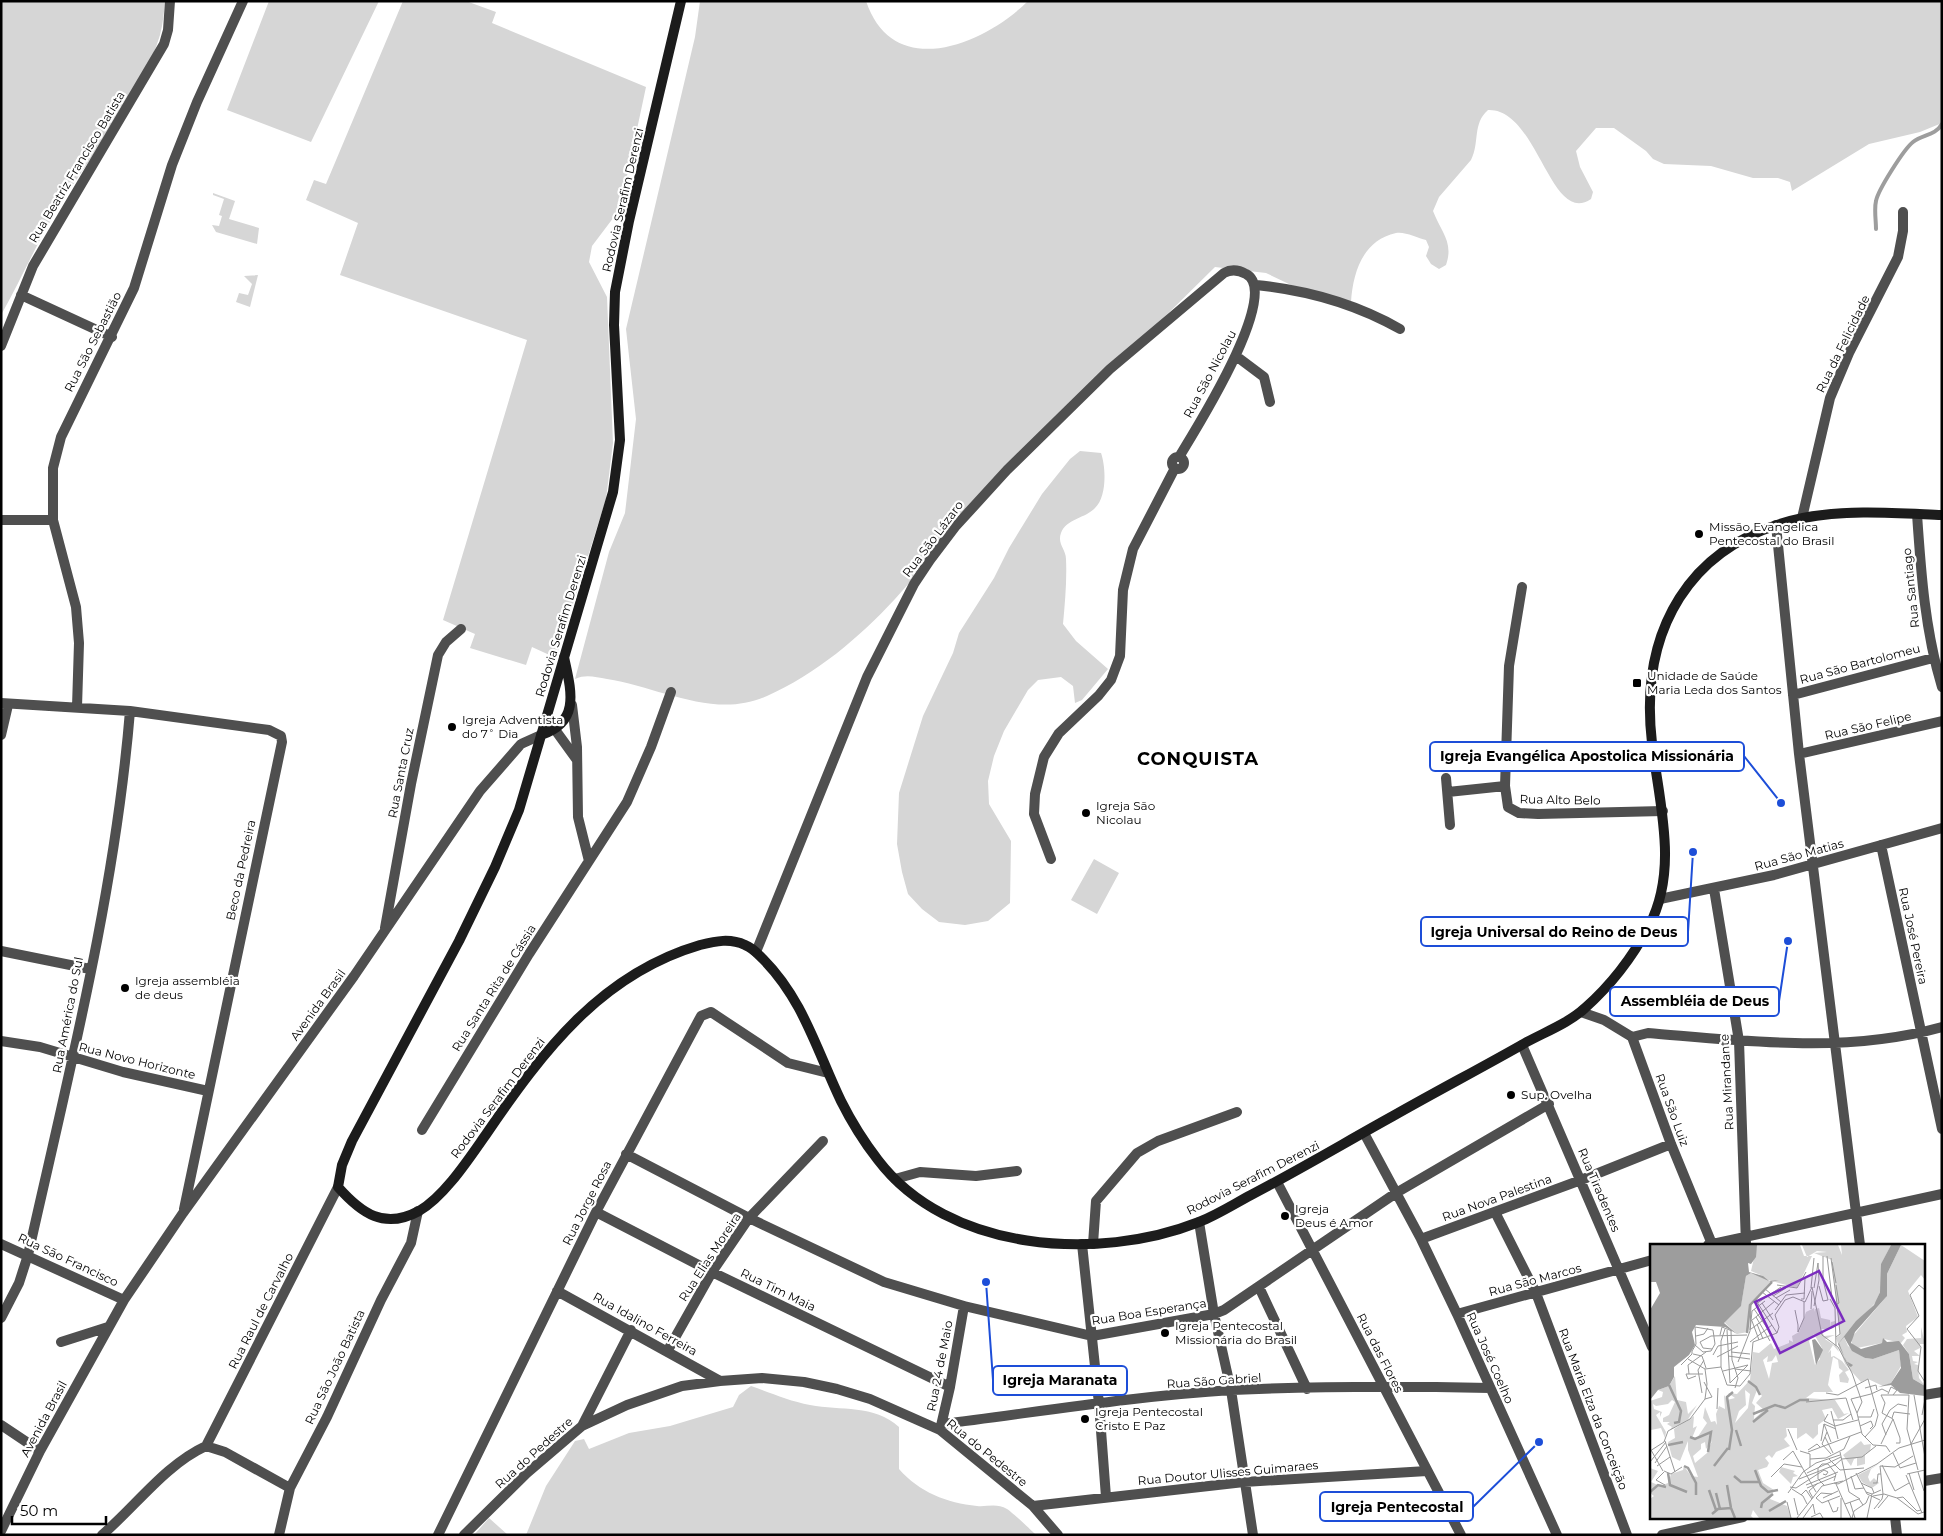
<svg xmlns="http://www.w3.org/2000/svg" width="1943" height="1536" font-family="Montserrat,sans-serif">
<rect width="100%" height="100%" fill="#fff"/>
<path fill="#d6d6d6" d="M1 1H165C164 12 163 24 160 35 141 99 92 152 58 208 37 242 21 280 1 315Z
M269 1H379L311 142 227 110Z
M403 1H466L496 12 492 23 646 87 620 209 592 246 589 262 607 297 613 443 606 499 556 658 532 647 526 665 470 648 475 634 443 620 527 340 340 275 358 223 306 200 314 180 326 184Z
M700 1H866C893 82 984 45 1028 1H1942V123L1920 132 1869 144 1792 191 1790 182 1778 178H1753L1711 166 1664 164 1653 159 1646 151 1614 128H1596L1576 151 1580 167 1593 192 1591 199C1550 227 1538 108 1488 110 1472 124 1480 143 1471 160L1439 197 1433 211C1441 232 1454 242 1446 265L1439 269 1431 264 1426 256 1429 247 1426 240C1418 238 1404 231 1396 233 1363 240 1353 272 1351 302L1310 294 1266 273 1215 267C1128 352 1043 440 957 528 935 551 916 576 895 599 860 637 815 675 767 696 715 720 659 687 607 679 595 677 586 674 575 679L609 552 625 513 636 419 626 329 695 37Z
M213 193 235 201 229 219 259 228 257 244 216 232 212 225 219 226 222 216 219 215 224 199 213 195Z
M258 275 250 307 236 302 239 293 248 295 252 284 244 276Z
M1080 451 1101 453C1106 467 1107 497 1095 508 1086 518 1066 519 1061 533 1057 544 1066 549 1066 559 1067 580 1065 602 1063 624L1076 641 1108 669 1082 700 1075 703 1073 686 1061 677 1038 680 1028 690 1004 731 994 756 988 781 989 804 1011 841 1010 903 988 921 965 925 939 922 922 909 908 894 902 872 897 844 899 793 923 716 953 653 959 633 994 578 1009 548 1042 494 1070 459Z
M1094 859 1119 873 1097 914 1071 900Z
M751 1386C771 1393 789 1401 810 1405 841 1411 874 1404 899 1427V1469C919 1492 947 1503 977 1506 987 1507 997 1503 1007 1509 1012 1512 1031 1530 1036 1535H526L546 1486 575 1441 584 1439 589 1449 629 1433 670 1426 733 1407 739 1395Z
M489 1518 508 1535H474Z"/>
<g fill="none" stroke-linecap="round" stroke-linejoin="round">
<path stroke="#9d9d9d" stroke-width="4" d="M1876 229C1876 220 1874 209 1876 201 1878 190 1904 149 1913 142 1923 134 1935 136 1942 124"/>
<path stroke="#4f4f4f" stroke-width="10" d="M1256 285C1306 290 1356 304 1400 329
M21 295 112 337
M1 346 33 266 164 44 168 30 170 1
M1236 356 1264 377 1270 402
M1172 463a6 6 0 1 1 12 0a6 6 0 1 1-12 0Z
M1917 514C1921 573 1925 631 1942 687
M1802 518 1830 398 1849 353 1898 257 1903 231V212
M1 520H53
M1776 525 1799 754 1860 1245
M1522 587 1509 666 1505 786 1508 807 1519 813 1538 814 1663 811
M1793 695 1933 658
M1 703 130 711 269 730 281 736 282 742 184 1209
M572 705 577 747 578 817 589 861
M77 707 79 643 76 607 53 520V468L61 437 134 288 172 165 197 102 243 1
M556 731 577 760
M1 735 8 705
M1799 754 1942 721
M1446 778 1450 825
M1448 792 1505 786
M1881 845 1942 1129
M1051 859 1034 814 1035 794 1044 757 1059 733 1099 695 1111 680 1120 656 1123 590 1133 549 1175 468
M1714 889 1739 1041 1746 1245
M1660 899 1774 875 1942 828
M385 928 411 784 438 655 446 642 461 629
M1 951 90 969
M756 952 867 677 914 584 930 560 955 527 1007 470 1110 369 1224 273C1231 269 1239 270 1246 274 1283 292 1194 432 1179 457
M1581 1012 1604 1020 1632 1037 1671 1144 1712 1244
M1632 1037 1648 1033C1746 1041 1845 1054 1942 1027
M1 1041 40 1047 123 1072 208 1091
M1522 1045 1652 1347
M422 1130 529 954 627 802 651 747 671 692
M1364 1133 1421 1239 1457 1314 1557 1535
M626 1154 749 1218 884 1282 964 1306 1092 1336 1214 1314 1224 1310 1396 1193 1549 1104
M895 1179 920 1172 976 1176 1017 1171
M1277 1182 1461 1535
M596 1212 712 1272 950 1387
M1495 1212 1536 1293 1627 1535
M1199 1222 1214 1314 1231 1390 1253 1535
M1421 1239 1581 1180 1671 1144
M1 1244 124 1300
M1082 1244 1099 1404 1106 1497
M1093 1244 1096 1201 1137 1153 1158 1141 1237 1112
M1708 1245 1942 1194
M1259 1287 1307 1389
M557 1291 720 1381
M1457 1314 1652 1260
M1 1318 19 1283 28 1255C68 1076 115 894 130 711
M61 1342 108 1327
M668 1350 712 1272 749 1218 823 1141
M1924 1395 1942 1392
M942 1424C1038 1412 1135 1396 1232 1390 1318 1386 1404 1386 1490 1388
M1 1425 40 1451
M582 1426 631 1330
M940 1430 950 1387 964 1306
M206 1446 338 1187
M206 1446 225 1452 290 1488
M1924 1481 1942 1478
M1033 1506 1244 1482 1427 1471
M1895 1517 1897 1535
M1 1531 40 1451 124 1300 183 1213 354 976 480 791 521 744 541 735
M102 1535C136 1506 165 1465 206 1446
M279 1535 290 1488 327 1417 381 1300 411 1243 418 1211
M438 1535 596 1212 701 1016 711 1012 788 1063 828 1073
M464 1535 527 1473 582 1426 627 1405 682 1386 720 1381 762 1378 804 1382 837 1389 870 1399 940 1430 1033 1506 1058 1535
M1662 1535 1743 1517"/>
<path stroke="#1c1c1c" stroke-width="10" d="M681 1 629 221 615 292 614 325 620 440 613 492 519 810 495 867 459 941 352 1141 342 1165 338 1187C361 1213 384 1230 419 1211 445 1196 470 1157 487 1133 543 1051 601 974 700 945 716 941 730 938 745 945 753 948 757 953 763 959 803 999 817 1051 841 1101 851 1121 864 1142 878 1160 948 1252 1098 1262 1199 1222 1217 1215 1234 1204 1251 1195 1299 1170 1346 1142 1393 1116 1437 1091 1481 1068 1525 1043 1545 1032 1569 1023 1585 1008 1611 985 1633 956 1649 926 1679 869 1659 803 1652 743 1639 632 1688 542 1803 518 1848 509 1896 513 1942 515
M541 735C581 722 571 690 564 657"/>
</g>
<g fill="#000" stroke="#fff" stroke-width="2">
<circle cx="1699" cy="534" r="5"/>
<rect x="1632" y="678" width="10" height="10" rx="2.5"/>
<circle cx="452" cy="727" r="5"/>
<circle cx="1086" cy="813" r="5"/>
<circle cx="125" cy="988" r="5"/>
<circle cx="1511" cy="1095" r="5"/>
<circle cx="1285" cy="1216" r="5"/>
<circle cx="1165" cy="1333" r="5"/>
<circle cx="1085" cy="1419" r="5"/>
</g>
<g text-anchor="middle" stroke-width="4.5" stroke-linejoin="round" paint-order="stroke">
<g font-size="12" fill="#000" stroke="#fff">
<text transform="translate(77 167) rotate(-59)" y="4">Rua Beatriz Francisco Batista</text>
<text transform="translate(623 200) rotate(-77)" y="4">Rodovia Serafim Derenzi</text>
<text transform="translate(93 342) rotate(-63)" y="4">Rua São Sebastião</text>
<text transform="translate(1843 344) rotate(-64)" y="4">Rua da Felicidade</text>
<text transform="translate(1210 374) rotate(-62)" y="4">Rua São Nicolau</text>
<text transform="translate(933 539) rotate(-53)" y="4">Rua São Lázaro</text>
<text transform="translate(1911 588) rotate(-96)" y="4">Rua Santiago</text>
<text transform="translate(561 626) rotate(-73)" y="4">Rodovia Serafim Derenzi</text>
<text transform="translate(1860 664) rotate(-15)" y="4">Rua São Bartolomeu</text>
<text transform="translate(1868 726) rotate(-13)" y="4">Rua São Felipe</text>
<text transform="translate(401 773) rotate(-79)" y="4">Rua Santa Cruz</text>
<text transform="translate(1560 800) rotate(1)" y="4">Rua Alto Belo</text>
<text transform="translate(1799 855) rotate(-15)" y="4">Rua São Matias</text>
<text transform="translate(241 870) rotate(-78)" y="4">Beco da Pedreira</text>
<text transform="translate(1913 936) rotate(78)" y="4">Rua José Pereira</text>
<text transform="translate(494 988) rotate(-58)" y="4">Rua Santa Rita de Cássia</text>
<text transform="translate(318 1005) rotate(-54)" y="4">Avenida Brasil</text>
<text transform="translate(68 1015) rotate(-79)" y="4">Rua América do Sul</text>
<text transform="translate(137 1061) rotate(14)" y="4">Rua Novo Horizonte</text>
<text transform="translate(1727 1082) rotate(-93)" y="4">Rua Mirandante</text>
<text transform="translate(498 1098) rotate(-53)" y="4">Rodovia Serafim Derenzi</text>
<text transform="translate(1672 1110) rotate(70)" y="4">Rua São Luiz</text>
<text transform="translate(1253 1178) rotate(-27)" y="4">Rodovia Serafim Derenzi</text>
<text transform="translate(1599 1190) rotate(67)" y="4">Rua Tiradentes</text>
<text transform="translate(1497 1198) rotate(-20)" y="4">Rua Nova Palestina</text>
<text transform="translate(587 1203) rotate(-63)" y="4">Rua Jorge Rosa</text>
<text transform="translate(710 1257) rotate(-57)" y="4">Rua Elias Moreira</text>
<text transform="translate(68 1260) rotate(25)" y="4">Rua São Francisco</text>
<text transform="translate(1535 1280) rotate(-15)" y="4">Rua São Marcos</text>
<text transform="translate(778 1290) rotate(26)" y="4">Rua Tim Maia</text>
<text transform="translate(261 1311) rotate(-63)" y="4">Rua Raul de Carvalho</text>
<text transform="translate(1149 1312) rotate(-9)" y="4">Rua Boa Esperança</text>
<text transform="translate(645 1324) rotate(29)" y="4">Rua Idalino Ferreira</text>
<text transform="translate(1380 1353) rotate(63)" y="4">Rua das Flores</text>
<text transform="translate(1490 1358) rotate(66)" y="4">Rua José Coelho</text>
<text transform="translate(940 1366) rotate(-79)" y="4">Rua 24 de Maio</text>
<text transform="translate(335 1367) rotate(-65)" y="4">Rua São João Batista</text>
<text transform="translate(1214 1381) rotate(-4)" y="4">Rua São Gabriel</text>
<text transform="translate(1593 1409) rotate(69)" y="4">Rua Maria Elza da Conceição</text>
<text transform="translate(44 1419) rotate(-62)" y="4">Avenida Brasil</text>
<text transform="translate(534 1453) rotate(-42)" y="4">Rua do Pedestre</text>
<text transform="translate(987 1453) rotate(39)" y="4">Rua do Pedestre</text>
<text transform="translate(1228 1473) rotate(-5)" y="4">Rua Doutor Ulisses Guimaraes</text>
</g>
<g font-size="12" fill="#000" stroke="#fff" text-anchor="start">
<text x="1709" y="531">Missão Evangelica<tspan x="1709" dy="14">Pentecostal do Brasil</tspan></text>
<text x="1647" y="680">Unidade de Saúde<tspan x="1647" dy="14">Maria Leda dos Santos</tspan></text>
<text x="462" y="724">Igreja Adventista<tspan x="462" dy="14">do 7˚ Dia</tspan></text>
<text x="1096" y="810">Igreja São<tspan x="1096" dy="14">Nicolau</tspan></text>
<text x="135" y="985">Igreja assembléia<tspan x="135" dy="14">de deus</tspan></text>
<text x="1521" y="1099">Sup. Ovelha</text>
<text x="1295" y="1213">Igreja<tspan x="1295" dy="14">Deus é Amor</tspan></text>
<text x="1175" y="1330">Igreja Pentecostal<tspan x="1175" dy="14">Missionária do Brasil</tspan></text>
<text x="1095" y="1416">Igreja Pentecostal<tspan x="1095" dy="14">Cristo E Paz</tspan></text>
</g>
<g font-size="18" font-weight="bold" letter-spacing="1" fill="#000" stroke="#fff">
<text x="1198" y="765">CONQUISTA</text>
</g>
</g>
<g transform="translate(1650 1244)">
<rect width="275" height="275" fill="#fff"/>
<path d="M107 1H150L154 12H162L147 44 118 36 121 39 100 61 98 88 87 90 74 78 91 61 96 32 101 29 113 32 101 27ZM152 1H188L192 11 191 1H241L231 21V45L226 58 194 93 198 102 215 114 223 115 249 106 251 122 241 139 233 142 218 135 211 138 195 120 186 94 190 91 182 16 164 9 177 8 167 7 157 13ZM251 1 275 17V36L271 31 258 47 268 73 256 82 257 88 252 91 255 94 251 99 234 95 232 99 207 104 202 100V93L236 53 237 30ZM164 64 165 68V65L169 64 171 74 180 76 181 84V78L185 77V83L181 85H171L174 92 185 91 175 95 187 103 189 108 183 101 178 109 181 106V113L184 112 192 117 199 126 195 128 199 135 198 139 190 138 189 131 193 127 189 124 188 116 183 113 178 141 183 148H164L156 154 185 156 194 170 199 169 188 175 182 164 172 166 176 175 168 181V190L163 195 156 189 147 195V184H136L137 192 134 195 140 202 126 208 122 214 119 211 115 214 119 219 117 223 108 226 113 239 124 246 120 255 137 262 141 274H109L103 266 101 272 103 274H0V255L4 252 0 249V224L8 227 1 238 10 242 18 239 21 230 33 226 34 222 41 232 48 233 38 206V197L30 217 22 213 18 198 25 194 24 185 44 172 43 184 47 182 42 194H47L57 179 53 174 55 163 61 178 65 177 67 181 66 170 69 162 75 165 74 151 77 156 85 154 78 149 87 150 100 136 103 108 109 109 121 99 124 105 139 99V96L143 98 142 92 149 88 156 68ZM164 90 172 104 168 111 170 115 165 121 159 97ZM126 111 128 118 122 119 119 135 113 116 118 112 117 118 122 117ZM95 146 100 150 98 164 85 179 89 167 96 161ZM107 146 112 152 106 159 114 166 104 175 105 162 102 159ZM62 197 57 209 45 219 43 212 51 205V200L55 198 56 205ZM271 83 275 100H270V104L264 107 270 112H262L263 117 268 118 264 120 268 121 269 134 275 142 263 135 259 110 253 101 257 95 271 94ZM25 132 27 156 36 158 38 170 47 161 37 177 20 186 22 183 17 180 20 178H13V174L19 171 25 158 22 156 18 160 6 162 3 160 4 165 12 168 10 173V168L6 171 16 188 15 194 11 184 1 186 0 157 12 153 13 148 8 146 19 142ZM211 197 214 201 221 200 220 207 215 210V220L207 222V214L204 215 201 222 193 211ZM229 220 221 225 218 233 220 238 224 234 229 239 222 244 212 238 208 231ZM131 223 145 227 143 229 148 232 143 233 141 240 129 228Z" fill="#d6d6d6" fill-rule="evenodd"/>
<path d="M0 1H107L106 13 101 20 98 19 99 28 113 32 119 37 129 36 121 38 101 29 96 32 91 62 74 79 87 90H96H87L75 83 46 81 42 88 45 101 39 111 24 123V133L19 142 8 146 0 156V66L10 49 6 38H0ZM241 1H251L237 30V52L205 88 201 99 211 105 232 99 233 94 237 98 249 97 259 110 263 135 275 142V152L250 149 241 141 228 143 241 139 251 124 249 106 223 115 215 114 202 107 194 93 189 99 196 117 203 121 201 123 199 122 188 100 206 77 224 61 230 48 231 20ZM165 95 173 106 166 121 162 96Z" fill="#9d9d9d"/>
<path fill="none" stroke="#9d9d9d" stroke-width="2.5" d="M97 89 100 61 122 38M98 137 106 143 110 151M19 141 31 167 29 178 24 179M103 170 125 161 135 164 150 156H159M103 178 118 166M86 186 91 202M40 193 45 195 61 188 58 208M18 201 33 198M79 206 82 186 77 153 83 148M34 222 38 224 46 239V251M64 222 78 204M105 226 111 242 118 248 128 246M18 229 20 241 37 248M84 232 91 238H110M77 241 81 264M59 246 66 266M0 248 8 241 16 243M66 249 70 265M111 264 112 259 123 250M119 267 136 257M62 270 68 265 81 264 85 274"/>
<path fill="none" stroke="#999" stroke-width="1" d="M173 12V36L178 56M177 12 182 54M181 14 187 60M182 18 186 39M127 41 147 44 156 28M186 41 189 59 187 60M169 42 173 57 178 56M161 44 164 14M164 44 168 19M115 45 131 58M275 46 269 41 260 51 269 72 257 85 271 103 268 127 275 138M112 48 129 61M123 52 136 44M126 54 140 46M105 55 127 89M151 55H154L155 34M180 55 185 64 186 102M112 59 123 76M106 60 131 43M164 62 169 36 168 19M104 65 122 91M161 65 162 47M125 66 136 51 155 49M145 66 148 81M106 73 120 97M101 77 125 57M102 77 109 96M107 80 113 95M148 81V88L154 74V58M101 85 123 69M77 86 80 139M100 86 101 61 121 39M81 87 82 116 88 134 85 144M70 91 72 83 82 87M46 92 54 90 58 84M186 93 190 90 187 60M100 98 122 81M62 105 53 104 50 98 61 92 97 91M81 108 100 110M42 110V107L45 102 46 100 45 83 63 86 65 100 61 107 53 108 45 101M43 110 52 112 56 124M63 111 68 102 88 98M78 112 100 115M67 113 88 102M38 115 55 125M88 118 100 87 102 67 115 57M31 121 42 110M71 123V97L75 85M85 125 101 127M73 127 98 121M39 130 38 121 56 108M46 132 38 135 36 130H53M54 138 62 153 55 155M80 139 98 121M215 144 226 141 227 146M52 149 48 126 54 116M176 149 188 151 218 135M221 150 232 145 238 148M238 150 241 143 247 146 243 151M231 151H259L257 185 268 226M231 151 235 159 232 169 243 175M264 151 275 213M196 154 203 176M201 155 221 150M201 155 207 169M156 158 196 154M67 165 68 144M181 167 188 195M178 170 174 177 185 182 208 176M272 171 275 155M208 173H221L224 165M242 174 244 168 260 170M243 175 250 194V199H246M183 176H193L201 170M174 180 181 198M210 182 221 177 223 182 220 185M138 185 147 206M177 188 172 200 181 210M236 191 232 180 240 166 248 160 257 162M175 193 183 209M215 193 225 182 228 171 218 135M15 197 25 228M171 197 174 180 186 185M231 200 243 175M261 200 275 175M1 206 13 227M158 206 167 200 170 203M0 207 14 198 18 187 40 175 55 155 57 140 55 125 71 123 77 141 90 142 100 130 103 98 127 89 129 83 125 71 135 56 143 53 155 58 162 43 172 91 188 103 202 129 212 158 207 169 212 190 223 201 236 202 240 208M150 207 160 210V223M158 208 211 188M190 208 199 248 210 255M243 209 250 224 266 219M176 214 194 205 200 192M160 215 176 214M179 215 190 226 214 224M133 216 143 207 166 248M0 218 16 198M5 219 17 202M232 221 245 247 259 239M7 222 20 213M230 222 245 223 263 212M230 222 233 250M14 227 21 230 32 223M14 228 6 236 15 241M268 228 274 247M157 229 191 213M206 229 217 250 230 256M259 229 264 246M257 230 275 226M256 231 272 269M201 232 205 245 214 244M121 233 134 220 152 223M149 235 185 221 192 215 212 213 226 202M184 239 188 240 227 220 249 204 275 196M211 239 222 244 224 249M223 239H227L228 230H231M186 240 201 274M156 241 188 228M174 241 168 235V224L172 220H178L186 230 184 237M140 243 146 244 174 226 178 228 176 231 173 230M157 244 186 232M142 245 153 252 157 260M216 248 222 250 231 246M138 249 153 228 166 219 190 211M182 250 171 249 166 254 172 259 190 252M151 251 156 246 162 255M223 252 234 250 247 254 268 270 274 268M144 254 148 271M163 254 159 247 168 239M173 254 188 247M247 254 253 253 267 267 271 266M178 256 183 268 187 267 188 263M137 258 141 274M200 258 205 274M195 260 209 255 213 261M228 264 238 252M224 265 232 255 233 250M161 273 170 269 173 274M147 274 172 242 193 237M153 274 163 260 165 270M191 274V254M202 274 204 267 216 259 219 252M217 274 222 250"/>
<path fill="#7b2cbf" fill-opacity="0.15" stroke="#7b2cbf" stroke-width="2.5" d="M169 27 194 77 130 109 105 58Z"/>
<rect width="275" height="275" fill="none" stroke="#000" stroke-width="2.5"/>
</g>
<path fill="none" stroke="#1d4ed8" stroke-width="2" d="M1781 803L1744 756M1693 852L1688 932M1788 941L1779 1001M986 1282L993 1380M1539 1442L1473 1507"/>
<g fill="#1d4ed8" stroke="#fff" stroke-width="2">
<circle cx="1781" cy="803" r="5"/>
<circle cx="1693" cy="852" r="5"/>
<circle cx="1788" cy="941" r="5"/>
<circle cx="986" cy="1282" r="5"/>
<circle cx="1539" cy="1442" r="5"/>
</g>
<g fill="#fff" stroke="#1d4ed8" stroke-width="2">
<rect x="1430" y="742" width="314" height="29" rx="5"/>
<rect x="1421" y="917" width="267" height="29" rx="5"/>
<rect x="1610" y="987" width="169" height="29" rx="5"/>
<rect x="993" y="1366" width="134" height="29" rx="5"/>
<rect x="1320" y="1492" width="153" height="29" rx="5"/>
</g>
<g font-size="14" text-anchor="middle" font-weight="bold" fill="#000">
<text x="1587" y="761">Igreja Evangélica Apostolica Missionária</text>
<text x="1554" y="937">Igreja Universal do Reino de Deus</text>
<text x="1695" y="1006">Assembléia de Deus</text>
<text x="1060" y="1385">Igreja Maranata</text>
<text x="1397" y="1512">Igreja Pentecostal</text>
</g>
<rect width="1943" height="1536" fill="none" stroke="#000000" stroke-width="5"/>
<path d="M12 1516v8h94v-8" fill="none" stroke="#000000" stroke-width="2.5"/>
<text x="20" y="1516" font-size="15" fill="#000000" stroke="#ffffff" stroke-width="4" paint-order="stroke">50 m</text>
</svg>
